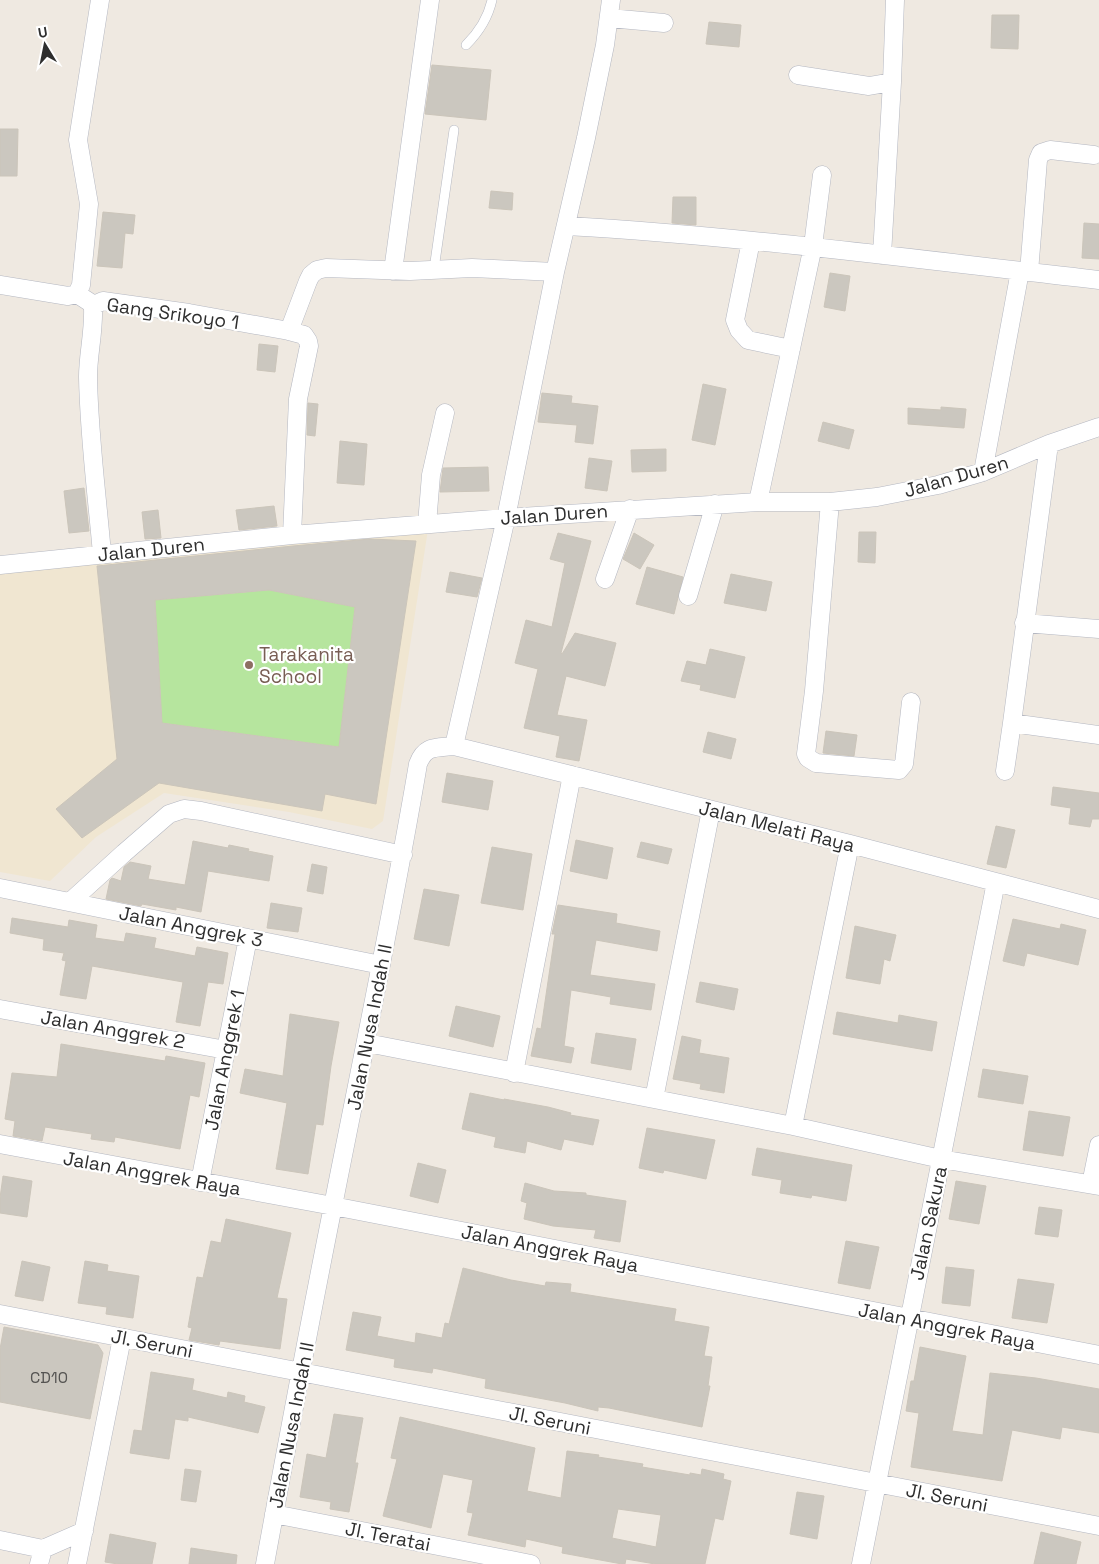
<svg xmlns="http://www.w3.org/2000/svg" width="1099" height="1564" font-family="'Space Grotesk',sans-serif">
<rect width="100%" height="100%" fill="#efe9e1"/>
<path fill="#f0e6d1" d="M429 523 383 821 372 829 289 812 164 793 96 837 50 881 0 872V566Z"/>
<path fill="#b6e59e" d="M269 590 355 607 339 747 162 723 155 600Z"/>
<path fill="#cbc7bf" stroke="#cbc5ba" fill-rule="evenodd" d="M992 15H1019L1018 49 991 48Z
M709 22 741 25 739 47 706 44Z
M432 65 491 70 486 120 425 114Z
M0 129H18L17 176H0Z
M491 191 513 193 512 210 489 208Z
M673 197H696V225L672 223Z
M103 212 135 215 133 234 125 233 122 268 97 266Z
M1084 223 1099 224V259L1082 258Z
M830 273 850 276 845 311 824 307Z
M259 344 278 346 275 372 257 370Z
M703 384 726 389 715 445 692 440Z
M542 393 572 396 571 403 598 406 593 444 575 442 577 425 538 422Z
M308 403 318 404 315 436 307 435Z
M941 407 966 409 964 428 908 424V408L941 410Z
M823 422 854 430 849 449 818 441Z
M340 441 367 444 364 485 337 483Z
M666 449V471L632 472 631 450Z
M589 458 612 461 607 491 585 488Z
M488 467 489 491 440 492 443 468Z
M84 488 89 531 69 533 64 491Z
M274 506 277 526 239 530 236 510Z
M158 510 161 538 145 539 142 512Z
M859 532H876L875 563 858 562Z
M558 533 591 541 561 653 562 654 575 633 616 643 605 686 566 676 557 715 587 720 579 761 556 757 560 736 524 728 538 669 515 663 526 620 552 627 565 563 550 559Z
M634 533 654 545 640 569 623 559Z
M370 539 416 541 376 804 325 794 322 811 159 783 82 838 56 809 117 759 97 566 293 546ZM269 590 355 607 339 747 162 723 155 600Z
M647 567 683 577 674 614 636 604Z
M450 572 482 578 477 597 446 592Z
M731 574 772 582 766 611 724 603Z
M710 649 745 657 735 698 700 690 701 685 681 681 687 661 706 665Z
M826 731 857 735 854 756 823 753Z
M708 732 736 739 731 759 703 752Z
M447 773 493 781 488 810 442 802Z
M1053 787 1099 793V819H1092L1090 827 1069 824 1071 808 1051 805Z
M996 826 1015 830 1006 868 987 864Z
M576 840 613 848 607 879 570 871Z
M193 841 228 848 229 845 249 849 248 851 273 856 269 881 208 871 201 912 176 907V910L142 904 141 906 106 899 110 880 112 878 121 881 124 867 130 862 151 866 148 879 185 885Z
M641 842 672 849 668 864 637 857Z
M492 847 532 854 523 910 481 903Z
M312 864 327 867 323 894 307 891Z
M424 889 459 895 449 946 414 939Z
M271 903 302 908 298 932 267 928Z
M558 905 617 914 616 923 660 931 657 951 596 940 590 975 655 984 651 1010 610 1004 611 997 571 990 564 1046 574 1048 571 1063 531 1056 537 1028 541 1029 555 934H552Z
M12 918 68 927 69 920 97 925 95 938 124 942 126 933 156 938 154 948 195 956 197 947 228 953 223 984 208 982 200 1026 176 1022 183 982 92 966 86 999 60 995 66 961 62 960 64 953 43 950 44 939 10 933Z
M1013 919 1060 929 1061 924 1086 930 1078 965 1027 953 1024 966 1003 961Z
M855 926 896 935 890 961 884 959 880 984 846 978Z
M700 982 738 989 734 1010 696 1002Z
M456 1006 500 1016 493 1047 449 1036Z
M837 1012 898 1023 899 1015 937 1022 932 1051 833 1034Z
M290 1014 339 1022 331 1066 323 1125 316 1124 308 1174 276 1169 287 1103 240 1093 245 1069 283 1076Z
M596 1033 636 1039 631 1070 591 1063Z
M682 1036 701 1040 699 1053 729 1058 724 1093 700 1089 701 1084 673 1079Z
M61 1044 165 1061 166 1056 205 1063 199 1097 190 1095 180 1149 115 1137 114 1142 91 1139 92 1134 45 1127 42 1141 13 1136 15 1121 5 1119 12 1073 57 1077Z
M983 1069 1028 1076 1023 1104 978 1097Z
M470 1093 504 1100V1099L548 1107 571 1113 570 1115 599 1120 593 1145 564 1139 561 1150 527 1141 525 1153 494 1147 496 1137 462 1129Z
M1029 1111 1070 1117 1063 1156 1023 1150Z
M647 1128 715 1140 706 1179 664 1170 663 1173 639 1168Z
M757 1148 852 1165 846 1201 812 1195 811 1198 780 1193 782 1180 752 1175Z
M418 1163 446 1170 438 1203 410 1196Z
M3 1176 32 1181 27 1217 0 1213V1198Z
M956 1181 986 1186 979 1224 949 1219Z
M525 1183 554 1191 586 1193V1195L626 1201 620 1242 594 1238 596 1230 553 1226 524 1219 527 1203 521 1201Z
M1039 1207 1062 1210 1058 1237 1035 1234Z
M226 1219 291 1233 277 1298 287 1299 280 1349 220 1341 219 1345 189 1340 192 1328 188 1327 197 1277 203 1278 211 1241 221 1243Z
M846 1241 879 1247 870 1289 838 1283Z
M22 1261 50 1267 43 1301 15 1296Z
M85 1261 108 1265 107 1271 139 1276 133 1318 106 1314 107 1307 78 1303Z
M946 1267 974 1270 970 1306 942 1303Z
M463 1268 511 1280 545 1286 546 1282 571 1284 570 1292 676 1309 674 1321 709 1327 704 1356 712 1357 708 1386H710L702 1427 609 1408 598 1407V1411L565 1403 485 1388 486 1379 433 1368 432 1373 394 1367 395 1359 346 1350 353 1312 381 1317 377 1336 415 1343 416 1333 442 1338 445 1323 449 1324Z
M1018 1279 1054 1284 1047 1323 1012 1318Z
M4 1327 98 1345 103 1353 90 1419 0 1402V1349Z
M920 1347 966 1356 952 1431 983 1435 990 1373 1036 1378 1099 1389V1433L1062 1427 1060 1439 1012 1430 1002 1481 911 1467 919 1413 906 1411 911 1381H914Z
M151 1372 194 1379 192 1390 227 1398 228 1392 245 1396 244 1402 265 1407 258 1433 188 1417V1421L175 1419 169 1459 130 1453 134 1430 142 1431Z
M334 1414 363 1418 355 1463H358L349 1512 330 1509 331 1502 300 1497 307 1454 326 1458Z
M400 1417 535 1448 527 1491 561 1498 567 1451 599 1455 598 1457 643 1464 642 1467 690 1475V1473L701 1475 702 1469 724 1474 723 1479 731 1481 723 1520 715 1518 705 1564H655L626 1559 625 1564H622L562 1553 563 1547 526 1539 525 1547 468 1535 473 1513 467 1512 473 1480 443 1474 431 1528 383 1516 397 1459 391 1458ZM618 1509 661 1515 656 1547 612 1538Z
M185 1469 201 1471 196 1502 181 1500Z
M797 1492 824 1496 817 1539 790 1534Z
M1041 1532 1081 1542 1076 1564H1034Z
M110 1534 156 1543 152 1564H118L105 1562Z
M191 1548 237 1555 236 1564H189Z"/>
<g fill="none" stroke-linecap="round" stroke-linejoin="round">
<g stroke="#b4b7c1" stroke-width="10">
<path id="service" d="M466 45C479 32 488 18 492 0
M434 269 454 130"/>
</g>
<g stroke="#b4b7c1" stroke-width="19">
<path id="minor" d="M609 18 664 23
M798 75 869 86 892 82 895 0
M566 226C745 236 921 260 1099 280
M751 241 735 320 739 330 748 340 791 349
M882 255 892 82
M393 271 430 0
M1029 272 1038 160 1041 153 1050 150 1094 155
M0 285 68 296 77 294 94 305 103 301 189 313 289 331 304 335 308 341 309 346 298 399 292 535
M77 294 81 285 89 204 78 140 100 0
M94 305 93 308C94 332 88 354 88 377 89 436 97 495 102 554
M289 331 308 281 311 275 317 270 326 268 410 271 472 268 555 272
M1049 444 1012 723 1099 735
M983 472 1020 271
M758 502 813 246 822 175
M830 502 814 691 806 754 808 758 816 763 899 770 904 764 911 702
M427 524 431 475 445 413
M0 565 292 535 506 518 758 502H830L877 497 938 485 983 472 1049 444 1099 427
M605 579 630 509
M688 596 715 504
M1024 623 1099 629
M454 746 506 518 555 272 586 138 605 45 611 0
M1005 771 1012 723
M0 888 381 965
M70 902 124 853 169 814 184 809 201 811 403 855
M0 1009 226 1050
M367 1043 793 1126 941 1159 1099 1186
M514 1073 572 775
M654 1099 711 810
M793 1126 850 844
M0 1144 333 1206 1099 1355
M200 1182 248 938
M1091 1184 1099 1145
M0 1314 1099 1526
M274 1514 531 1564
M0 1540 43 1549
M39 1564 43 1549 84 1531
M77 1564 122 1338
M265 1564C287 1444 309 1325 333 1206 362 1059 393 912 418 764 425 745 436 748 454 746L850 844 1099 909
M861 1564 996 882"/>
</g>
<use href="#service" stroke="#fff" stroke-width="9"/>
<use href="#minor" stroke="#fff" stroke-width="18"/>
</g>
<circle fill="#8d6e63" stroke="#fff" stroke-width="2" cx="249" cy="665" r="5"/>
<g text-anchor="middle" stroke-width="4.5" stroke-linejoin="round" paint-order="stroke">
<g font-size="16" fill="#555452">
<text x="49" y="1383">CD10</text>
</g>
<g font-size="19" fill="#2e2e2e" stroke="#fff">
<text transform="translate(173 313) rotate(8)" y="7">Gang Srikoyo 1</text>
<text transform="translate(956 476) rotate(-16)" y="7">Jalan Duren</text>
<text transform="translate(554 514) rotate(-4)" y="7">Jalan Duren</text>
<text transform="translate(151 549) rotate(-6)" y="7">Jalan Duren</text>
<text transform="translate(777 826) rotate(14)" y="7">Jalan Melati Raya</text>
<text transform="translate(191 926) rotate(11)" y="7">Jalan Anggrek 3</text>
<text transform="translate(369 1027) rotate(-79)" y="7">Jalan Nusa Indah II</text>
<text transform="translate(113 1029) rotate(10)" y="7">Jalan Anggrek 2</text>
<text transform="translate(224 1060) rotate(-79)" y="7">Jalan Anggrek 1</text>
<text transform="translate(152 1173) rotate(10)" y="7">Jalan Anggrek Raya</text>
<text transform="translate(928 1223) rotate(-78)" y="7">Jalan Sakura</text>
<text transform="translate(550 1248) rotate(11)" y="7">Jalan Anggrek Raya</text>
<text transform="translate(947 1326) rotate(11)" y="7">Jalan Anggrek Raya</text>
<text transform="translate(152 1343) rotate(11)" y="7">Jl. Seruni</text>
<text transform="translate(550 1420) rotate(11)" y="7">Jl. Seruni</text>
<text transform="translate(291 1425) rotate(-79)" y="7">Jalan Nusa Indah II</text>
<text transform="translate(947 1497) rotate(11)" y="7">Jl. Seruni</text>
<text transform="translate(388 1536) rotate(11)" y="7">Jl. Teratai</text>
</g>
<g font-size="19" fill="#785e54" stroke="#fff" text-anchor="start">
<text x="259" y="661">Tarakanita<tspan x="259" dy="22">School</tspan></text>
</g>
</g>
<g transform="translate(45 45) rotate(350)" stroke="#ffffff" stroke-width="4" paint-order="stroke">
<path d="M0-4L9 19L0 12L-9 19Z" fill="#2e2e2e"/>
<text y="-8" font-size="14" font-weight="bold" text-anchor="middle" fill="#2e2e2e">U</text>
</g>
</svg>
